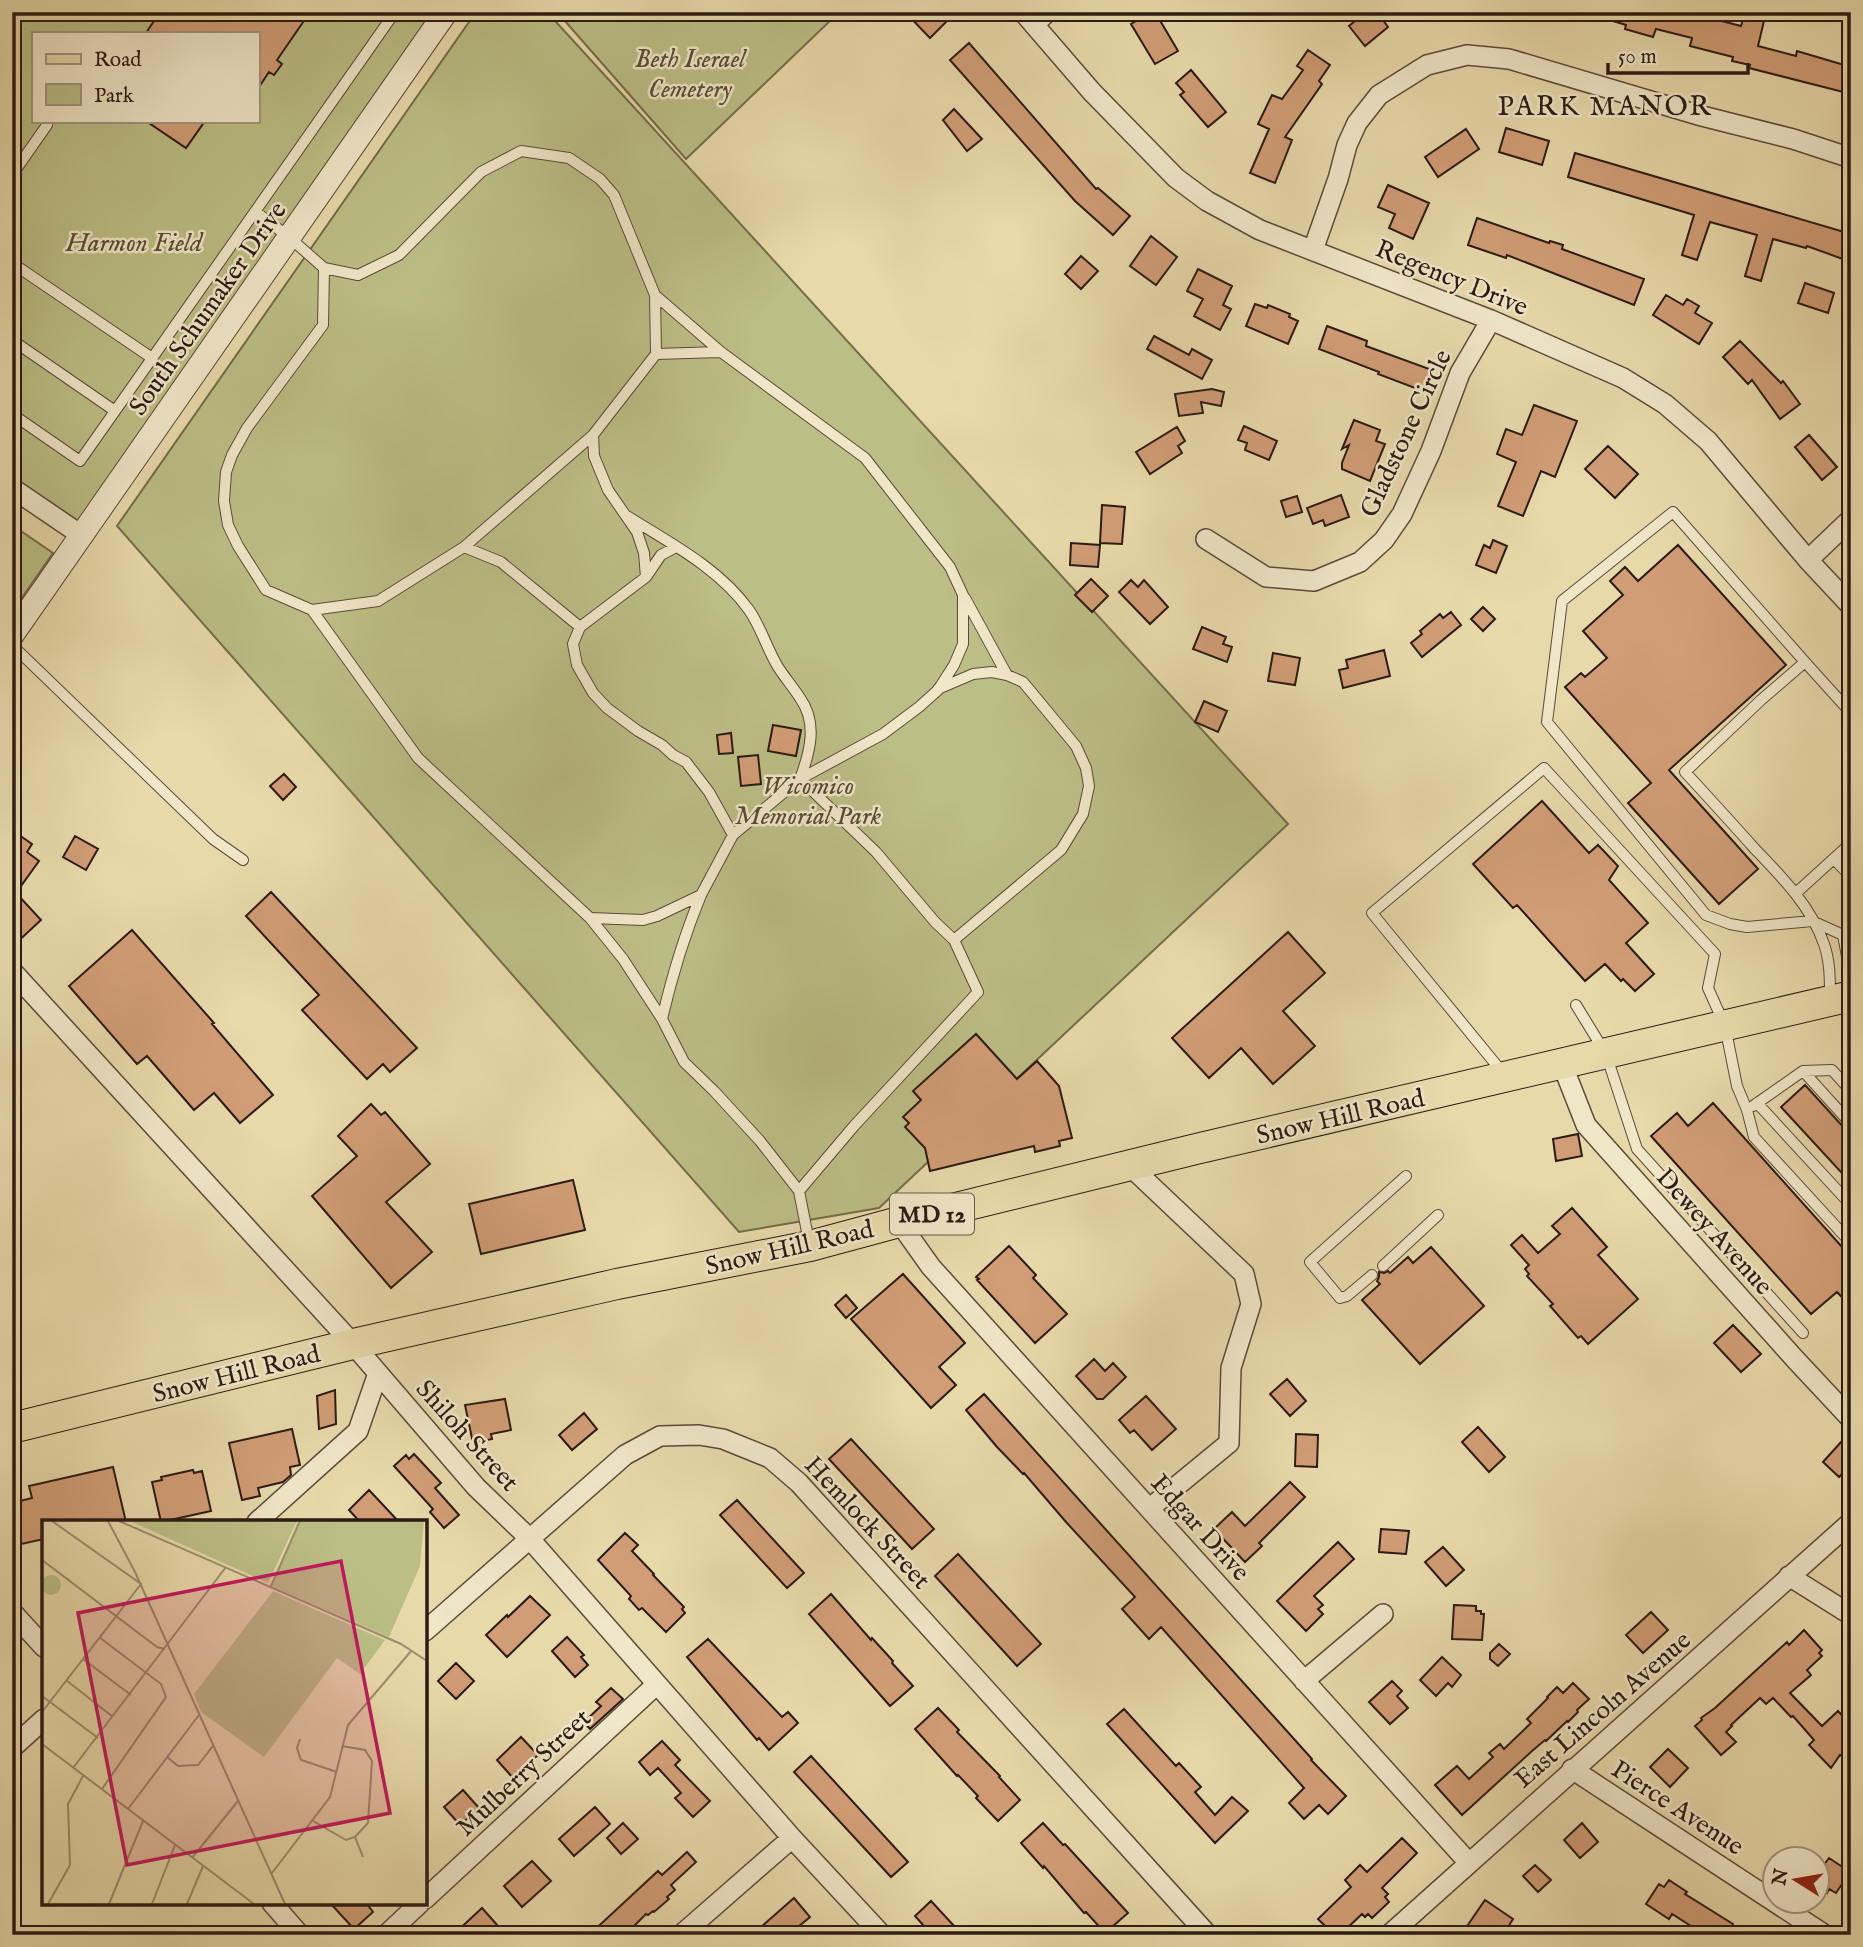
<svg xmlns="http://www.w3.org/2000/svg" width="1863" height="1947" font-family="'IM FELL English',serif">
<rect width="100%" height="100%" fill="#e8d9ab"/>
<filter id="stains"><feTurbulence type="fractalNoise" baseFrequency=".00286" numOctaves="4"/><feColorMatrix values="0 0 0 0 .2 0 0 0 0 .09 0 0 0 0 .02 0 0 0 .5 -.17"/></filter>
<radialGradient id="worn" r=".72"><stop offset=".6" stop-color="#630" stop-opacity="0"/><stop offset="1" stop-color="#630" stop-opacity=".3"/></radialGradient>
<path fill="#bbbe85" stroke="#746c4c" stroke-width="2" fill-rule="evenodd" d="M12 12H437L81 535 12 490ZM33 33H257V121H33Z
M476 12H547L1288 824 879 1208 739 1232 117 526Z
M557 12H824L831 20 686 159Z
M12 525 53 553 12 612Z"/>
<path fill="#d19d76" stroke="#2c1b13" stroke-width="2" d="M160 12H310L277 60 282 64 274 75 269 72 257 90V33H146Z
M905 12H940L948 20 930 38Z
M1151 12H1155L1178 51 1155 64 1131 24Z
M1366 12H1377L1388 27 1365 46 1349 26Z
M1598 12H1651L1678 20 1680 12H1703L1702 16 1741 26 1744 16 1764 21 1758 46 1796 56 1797 51 1851 67V94L1749 68 1750 65 1732 61 1733 57 1690 46 1692 38 1656 29 1653 37 1625 29 1626 25 1597 16Z
M969 43 1096 189 1098 188 1130 216 1113 235 1075 201 950 60Z
M1308 50 1330 65 1319 81 1322 84 1285 137 1292 140 1275 183 1250 173 1269 129 1258 124 1272 95 1282 99 1303 70 1297 66Z
M1191 70 1226 112 1208 127 1180 95 1184 92 1176 83Z
M954 109 982 139 967 151 943 120Z
M146 121H205L186 148Z
M1506 128 1549 141 1542 165 1499 152Z
M1466 129 1479 149 1438 177 1425 157Z
M1575 153 1851 234V262L1807 246 1806 248 1773 239 1761 281 1745 276 1757 235 1710 222 1697 260 1682 255 1694 215 1568 177Z
M1388 185 1429 203 1413 239 1389 228 1395 214 1378 207Z
M1477 218 1549 243 1550 241 1563 245 1562 249 1644 279 1634 305 1507 255 1506 258 1468 245Z
M1151 236 1177 257 1156 285 1130 266Z
M1081 256 1098 271 1081 289 1065 274Z
M1198 269 1232 286 1223 305 1231 309 1220 330 1194 316 1203 299 1187 291Z
M1805 283 1834 293 1828 313 1798 303Z
M1666 295 1683 305 1687 299 1699 306 1695 313 1712 323 1699 344 1653 315Z
M1255 304 1267 308 1268 305 1290 314 1289 317 1298 321 1288 344 1246 326Z
M1327 326 1367 341 1366 346 1432 370 1423 391 1378 374 1379 372 1319 349Z
M1154 336 1189 355 1192 349 1212 360 1202 379 1147 349Z
M1740 341 1781 383 1783 381 1800 404 1780 419 1752 380 1748 384 1723 357Z
M1212 389 1224 392 1221 406 1201 402 1203 413 1179 416 1175 394Z
M1534 405 1577 421 1555 477 1541 471 1523 516 1498 506 1516 462 1497 454 1506 429 1522 435Z
M1354 420 1380 430 1376 441 1385 444 1370 481 1342 469V463L1349 445 1342 449Z
M1244 426 1277 441 1269 460 1245 450 1247 443 1238 440Z
M1177 427 1185 441 1178 446 1182 453 1150 474 1136 452Z
M1809 435 1837 467 1822 480 1795 447Z
M1608 446 1638 474 1615 498 1585 469Z
M1341 495 1349 517 1325 526 1323 520 1313 524 1307 508Z
M1297 496 1302 512 1286 517 1281 501Z
M1102 505 1125 507 1122 544 1100 543Z
M1493 540 1507 546 1496 573 1476 565 1484 545 1490 548Z
M1071 543 1100 545 1098 567 1070 565Z
M1678 545 1786 665 1669 770 1758 869 1719 904 1628 803 1651 783 1565 687 1581 673 1585 677 1607 658 1583 631 1623 595 1610 581 1625 567 1638 581Z
M1091 579 1108 596 1092 612 1075 595Z
M1131 580 1138 587 1144 580 1168 607 1150 624 1119 592Z
M1483 607 1495 619 1483 631 1471 619Z
M1451 612 1461 625 1422 657 1411 643 1422 634 1420 631 1440 614 1443 618Z
M1202 627 1226 637 1223 644 1232 647 1227 662 1193 649Z
M1384 650 1390 676 1343 688 1339 670 1348 668 1346 660Z
M1273 653 1300 658 1295 685 1268 681Z
M1204 701 1227 711 1218 732 1195 722Z
M773 725 801 730 796 756 768 751Z
M731 733 733 753 719 754 717 735Z
M758 755 761 784 741 786 738 757Z
M284 774 296 787 283 800 270 786Z
M1542 801 1589 853 1598 845 1618 866 1609 880 1648 923 1626 943 1654 974 1635 991 1623 979 1621 981 1605 964 1585 981 1517 905 1513 908 1473 864Z
M12 830 32 844 27 852 39 861 16 893 41 920 12 947Z
M75 836 98 849 86 870 63 857Z
M271 892 417 1048 390 1072 383 1064 367 1079 302 1010 319 995 246 916Z
M132 930 214 1023 212 1024 273 1095 240 1123 214 1093 194 1110 147 1056 137 1064 69 986Z
M1288 932 1325 973 1283 1011 1315 1046 1273 1084 1241 1048 1209 1078 1172 1038Z
M976 1034 1017 1079 1037 1061 1059 1086 1072 1138 1059 1141 1060 1146 1035 1152 1034 1146 930 1171 925 1148 905 1127 909 1123 903 1117 921 1100 913 1091Z
M1805 1085 1845 1129 1851 1132V1183L1781 1107Z
M1713 1103 1851 1257V1307L1837 1292 1811 1314 1651 1136 1677 1113 1688 1126Z
M371 1104 381 1115 385 1112 430 1164 386 1202 432 1252 391 1288 312 1196 357 1156 338 1136Z
M1578 1134 1582 1156 1556 1161 1553 1139Z
M573 1180 585 1230 481 1254 469 1204Z
M1572 1208 1607 1247 1598 1255 1638 1299 1588 1344 1581 1336 1578 1338 1550 1306 1553 1304 1527 1276 1529 1274 1525 1269 1529 1265 1511 1245 1522 1235 1538 1253 1560 1234 1552 1226Z
M1009 1246 1036 1275 1033 1278 1067 1314 1035 1343 977 1280 979 1279 976 1277Z
M1431 1247 1484 1306 1420 1364 1362 1300 1380 1284 1377 1281 1379 1277V1272L1384 1273 1388 1271 1390 1273 1408 1257 1413 1263Z
M903 1274 965 1343 939 1367 956 1385 931 1408 851 1319Z
M846 1295 857 1308 846 1318 835 1305Z
M1733 1325 1761 1354 1741 1372 1714 1343Z
M1094 1359 1105 1371 1113 1363 1126 1377 1103 1399H1097L1076 1376Z
M1287 1379 1306 1401 1290 1416 1270 1394Z
M335 1390 336 1424 319 1429 317 1396Z
M984 1394 1312 1759 1311 1760 1346 1796 1328 1814 1319 1805 1304 1819 1289 1803 1304 1788 1161 1627 1149 1639 1122 1609 1135 1597 1066 1522 1024 1473 1023 1474 997 1447 966 1410Z
M1146 1396 1176 1429 1152 1450 1134 1430 1130 1433 1119 1420Z
M505 1399 511 1430 491 1434 492 1439 473 1443 465 1405Z
M584 1413 597 1429 572 1450 559 1435Z
M1478 1427 1505 1457 1489 1472 1462 1442Z
M292 1429 300 1465 290 1467 291 1475 283 1482 258 1488 260 1496 242 1500 229 1443Z
M1296 1434 1318 1435 1317 1467 1295 1466Z
M851 1439 934 1529 912 1549 829 1459Z
M1842 1441 1851 1449V1465L1839 1477 1823 1462Z
M414 1454 441 1483 435 1488 459 1515 444 1528 430 1512 433 1509 394 1466 406 1455 409 1459Z
M113 1467 126 1522H44V1539L12 1546V1503L32 1498 29 1486Z
M193 1470 194 1473 202 1471 211 1511 161 1522 152 1482 162 1480 161 1477Z
M1290 1482 1305 1497 1259 1543 1262 1546 1245 1562 1214 1529 1232 1512 1245 1526Z
M369 1490 399 1522H360L349 1510Z
M737 1500 804 1573 787 1588 720 1515Z
M1381 1529 1409 1531 1406 1554 1379 1552Z
M625 1533 638 1545 632 1551 654 1574 653 1575 684 1607 682 1609 685 1613 666 1632 642 1608 639 1610 629 1599 631 1596 598 1560Z
M1338 1542 1354 1559 1314 1596 1323 1605 1318 1609 1323 1614 1306 1631 1277 1601Z
M1443 1547 1464 1570 1446 1586 1425 1562Z
M958 1554 1041 1644 1017 1666 935 1576Z
M831 1594 871 1640 872 1638 893 1661 892 1663 913 1686 890 1706 809 1614Z
M530 1596 550 1615 507 1657 486 1635 507 1615 508 1617Z
M1454 1605 1476 1606V1611H1481V1614H1484L1482 1640 1452 1639Z
M1651 1612 1668 1630 1643 1653 1626 1635Z
M1804 1630 1822 1650 1819 1653 1822 1656 1807 1670 1811 1675 1790 1693 1822 1726 1838 1711 1851 1725V1747L1843 1757 1840 1755 1831 1768 1809 1745 1814 1740 1793 1716 1791 1717 1773 1698 1766 1704 1760 1698 1731 1725 1732 1726 1726 1732 1736 1742 1721 1755 1695 1726 1702 1720 1701 1718 1715 1708 1787 1642 1789 1645Z
M567 1637 584 1655 581 1657 588 1665 575 1677 552 1651Z
M708 1639 782 1717 788 1712 798 1723 769 1750 759 1738 757 1740 687 1657Z
M1499 1644 1510 1654 1498 1666 1490 1659V1653Z
M1442 1657 1461 1675 1452 1687 1448 1683 1436 1696 1420 1680Z
M456 1663 474 1681 456 1699 438 1681Z
M1392 1681 1402 1691 1397 1696 1408 1708 1390 1724 1369 1702Z
M1573 1683 1589 1699 1577 1710 1578 1712 1568 1722 1567 1721 1546 1741 1545 1740 1532 1751 1462 1815 1435 1785 1457 1766 1469 1779 1493 1757 1489 1753 1500 1744 1504 1749 1531 1723 1527 1719 1548 1698 1547 1697 1557 1687 1563 1693Z
M611 1688 623 1699 590 1729 584 1722 601 1706 596 1702Z
M938 1708 959 1730 957 1732 1000 1776 999 1777 1020 1800 998 1821 976 1798 978 1796 958 1775 957 1776 915 1729Z
M1124 1709 1176 1766 1179 1763 1201 1787 1195 1792 1215 1815 1232 1797 1248 1811 1215 1843 1107 1724Z
M521 1737 538 1755 513 1778 497 1760Z
M662 1741 680 1760 675 1765 710 1801 693 1817 675 1798 681 1793 658 1768 650 1775 639 1762Z
M1668 1749 1688 1768 1670 1787 1650 1767Z
M811 1756 908 1862 891 1877 794 1772Z
M463 1790 479 1808 460 1825 444 1807Z
M595 1807 610 1824 574 1856 559 1839Z
M623 1823 638 1839 621 1854 607 1838Z
M1043 1823 1063 1845 1065 1844 1128 1913 1105 1933 1086 1912 1084 1913 1044 1866 1043 1868 1021 1843Z
M1582 1823 1598 1842 1580 1858 1564 1840Z
M1402 1838 1417 1853 1382 1888 1388 1894 1385 1897 1389 1902 1372 1918 1368 1914 1365 1917 1362 1914 1340 1935H1334L1318 1919 1351 1887 1345 1880 1360 1865 1367 1872Z
M687 1852 696 1862 671 1885 675 1890 667 1897 669 1899 654 1912 653 1911 648 1915 646 1914 625 1935H589L658 1871 662 1875Z
M1829 1858 1850 1872 1836 1893 1829 1889 1827 1893 1817 1887V1874Z
M532 1861 551 1881 522 1907 504 1886Z
M1535 1865 1551 1880 1538 1892 1523 1876Z
M1669 1880 1687 1892 1685 1894 1733 1924 1726 1935H1705L1672 1914 1669 1919 1646 1904 1659 1884 1664 1887Z
M794 1898 810 1917 788 1935H752Z
M1485 1900 1513 1919 1503 1935H1461Z
M931 1901 956 1928 949 1935H932L915 1916Z
M330 1903H366L373 1912 354 1929Z
M482 1908 498 1926 488 1935H453Z"/>
<g fill="none" stroke-linecap="round" stroke-linejoin="round">
<g stroke="#5b4a39" stroke-width="12">
<path id="service" d="M12 175 47 125 48 121
M256 212 290 238 324 268
M12 263 152 358
M655 295 656 354
M12 340 115 411
M721 352 656 354 593 435 464 547 378 601 312 610 266 590 238 546 228 525 224 501 226 472 232 455 247 428 323 325 324 268 358 275 399 255 481 172 521 151 569 158 600 179 614 195 655 295 721 352 865 458 950 567 963 595V644L954 665 938 690 919 707 883 734 800 779 733 835
M12 414 80 461 395 12
M627 516C670 543 719 568 749 610 761 627 767 649 778 667 785 678 793 687 800 698 818 723 810 752 800 779L876 852 935 922 954 940 978 992 854 1126 799 1191
M464 547 501 562 580 627 646 577 644 553 637 532 608 490 594 456 593 435
M646 577 661 555 676 547
M965 598 1007 675
M312 610 418 758 590 918 643 920 657 916 701 895 733 835 709 792 686 762 673 755 662 745 638 731 607 708 593 693 577 665 573 644 580 627
M12 645 213 839 243 860
M1805 662 1851 713
M938 689 973 674 992 672 1007 675 1023 682 1076 746 1086 768 1089 786 1083 814 1061 850 954 940
M1834 859 1851 877
M1796 893 1851 843
M590 918 623 959 662 1019 684 1062 714 1091 760 1141 799 1191 809 1242
M1843 935 1851 978
M1830 997C1830 979 1830 961 1824 944 1811 906 1781 876 1754 848 1731 822 1708 797 1685 772L1761 700 1805 662 1673 512 1562 601 1547 722 1706 915 1730 924 1747 927 1812 921 1843 935 1851 941
M1576 1005 1606 1054 1637 1149 1803 1333
M662 1019C672 976 684 936 701 895
M1803 1071 1851 1124
M1503 1073 1372 913 1544 768 1715 954 1708 988 1725 1026 1737 1086 1747 1110 1754 1137 1851 1243
M1757 1103 1851 1205
M1753 1106 1803 1071 1832 1070 1851 1091
M1383 1266 1438 1215
M1372 1275 1347 1296 1340 1298 1310 1262 1406 1176"/>
</g>
<g stroke="#5b4a39" stroke-width="22">
<path id="minor" d="M1023 12 1092 92 1176 178 1207 201 1260 230 1491 320 1623 378 1665 404 1708 441 1808 560 1851 606
M1034 25 1047 12
M1313 250 1338 179 1347 145 1357 123 1379 95 1427 65 1467 55 1509 59 1698 115 1793 139 1851 158
M12 488 81 535
M1206 539 1266 577 1314 581 1360 562 1384 540 1402 514 1431 451 1460 373 1491 320
M1808 560 1851 519
M12 971 353 1344 476 1487 529 1538 792 1838 882 1935
M1562 1064 1586 1125 1794 1358 1851 1419
M1130 1166 1244 1274 1251 1304 1231 1368 1229 1443 1150 1508
M899 1222 931 1267 1469 1863
M257 1522 358 1431 378 1373
M1789 1576 1851 1615
M12 1612 44 1647
M425 1631 625 1455 660 1436 699 1435 723 1439 770 1458 799 1483 1208 1935
M1304 1681 1383 1614
M12 1748 44 1719
M1572 1769 1825 1935
M425 1899 657 1684
M272 1903 300 1935
M386 1935 420 1903
M681 1935 792 1838
M1389 1935 1851 1522"/>
</g>
<g stroke="#5b4a39" stroke-width="25">
<path id="tertiary" d="M12 635 446 12"/>
</g>
<g stroke="#2c1b13" stroke-width="32">
<path id="primary" d="M12 1428 353 1344 617 1284 810 1246 899 1222 1196 1149 1851 996"/>
</g>
<use href="#service" stroke="#f0e6c8" stroke-width="10"/>
<use href="#minor" stroke="#f0e6c8" stroke-width="19"/>
<use href="#tertiary" stroke="#f0e6c8" stroke-width="23"/>
<use href="#primary" stroke="#e8d9ab" stroke-width="30"/>
</g>
<g text-anchor="middle" stroke-width="5" stroke-linejoin="round" paint-order="stroke">
<rect fill="#f0e6c8" stroke="#675849" stroke-width="2" x="890" y="1193.5" width="84" height="41" rx="5"/>
<g font-size="24" font-weight="bold" fill="#2c1b13">
<text x="932" y="1222">MD 12</text>
</g>
<g font-size="26" font-style="italic" fill="#574c35" stroke="#f0e6c8">
<text x="690" y="67">Beth Iserael<tspan x="690" dy="30">Cemetery</tspan></text>
<text x="134" y="251">Harmon Field</text>
<text x="808" y="794">Wicomico<tspan x="808" dy="30">Memorial Park</tspan></text>
</g>
<g font-size="26" fill="#2c1b13" stroke="#f0e6c8">
<text transform="translate(1452 277) rotate(22)" y="9">Regency Drive</text>
<text transform="translate(207 308) rotate(-55)" y="9">South Schumaker Drive</text>
<text transform="translate(1405 433) rotate(-65)" y="9">Gladstone Circle</text>
<text transform="translate(1340 1116) rotate(-13)" y="9">Snow Hill Road</text>
<text transform="translate(1715 1231) rotate(48)" y="9">Dewey Avenue</text>
<text transform="translate(789 1247) rotate(-13)" y="9">Snow Hill Road</text>
<text transform="translate(236 1373) rotate(-14)" y="9">Snow Hill Road</text>
<text transform="translate(468 1435) rotate(48)" y="9">Shiloh Street</text>
<text transform="translate(868 1522) rotate(47)" y="9">Hemlock Street</text>
<text transform="translate(1201 1527) rotate(48)" y="9">Edgar Drive</text>
<text transform="translate(1602 1709) rotate(-41)" y="9">East Lincoln Avenue</text>
<text transform="translate(523 1772) rotate(-43)" y="9">Mulberry Street</text>
<text transform="translate(1678 1807) rotate(33)" y="9">Pierce Avenue</text>
</g>
<g font-size="28" letter-spacing="2" fill="#2c1b13" stroke="#f0e6c8">
<text x="1605" y="115">PARK MANOR</text>
</g>
</g>
<g transform="translate(42 1520)">
<rect width="385" height="385" fill="#e8d9ab"/>
<path d="M88 1H255L226 63ZM256 1H382L378 46 347 117 229 66ZM-1 65a10 10 0 1 1 20 0a10 10 0 1 1-20 0ZM231 71 343 120 318 154 295 138 222 237 159 192 152 174Z" fill="#bbbe85"/>
<path fill="none" stroke="#9d8d6e" stroke-width="2" d="M66 1 93 52 243 384M77 1 359 124 385 141M0 40 115 127 123 129M229 66 258 1M57 117 119 164 124 177 60 269M41 139 89 175M24 160 71 197M0 176 56 218M0 192 99 64 10 1M258 219 255 228 259 240 295 252M0 224 212 384M125 237 136 246 156 245 171 226M31 248 184 47M86 289 157 195M271 301 304 320 313 317 326 303 330 241 323 230 300 226M313 317 321 337M150 338 196 281M230 353 288 277 306 205 370 130M6 384 28 345 26 284 41 256M67 384 101 301M110 384 133 325M145 384 161 346"/>
<path fill="#c2185b" fill-opacity="0.15" stroke="#c2185b" stroke-width="3.5" d="M299 41 348 293 85 345 36 93Z"/>
<rect width="385" height="385" fill="none" stroke="#2c1b13" stroke-width="3.5"/>
</g>
<rect width="1863" height="1947" fill="none" stroke="#e8d9ab" stroke-width="42"/>
<rect x="14" y="14" width="1835" height="1919" fill="none" stroke="#2c1b13" stroke-width="3.5"/>
<rect x="21" y="21" width="1821" height="1905" fill="none" stroke="#2c1b13" stroke-width="2"/>
<rect x="32" y="32" width="228" height="91" fill="#f0e6c8" stroke="#a29580" stroke-width="2"/>
<rect x="46" y="54" width="35" height="10" fill="#e8d9ab" stroke="#a29580" stroke-width="2"/>
<text x="94" y="66" font-size="21" fill="#2c1b13">Road</text>
<rect x="46" y="84" width="35" height="21" fill="#bbbe85" stroke="#a29580" stroke-width="2"/>
<text x="94" y="102" font-size="21" fill="#2c1b13">Park</text>
<g transform="translate(1796 1880) rotate(281)"><circle r="33" fill="#f0e6c8" stroke="#a29580" stroke-width="2"/>
<path d="M0-5L12 26L0 18L-12 26Z" fill="#8f2418"/>
<text y="-10" font-size="19" font-weight="bold" text-anchor="middle" fill="#2c1b13">N</text>
</g>
<path d="M1608 63v10h140v-10" fill="none" stroke="#2c1b13" stroke-width="3.5"/>
<text x="1618" y="63" font-size="21" fill="#2c1b13" stroke="#f0e6c8" stroke-width="5" paint-order="stroke">50 m</text>
<rect width="100%" height="100%" filter="url(#stains)"/>
<rect width="100%" height="100%" fill="url(#worn)"/>
</svg>
